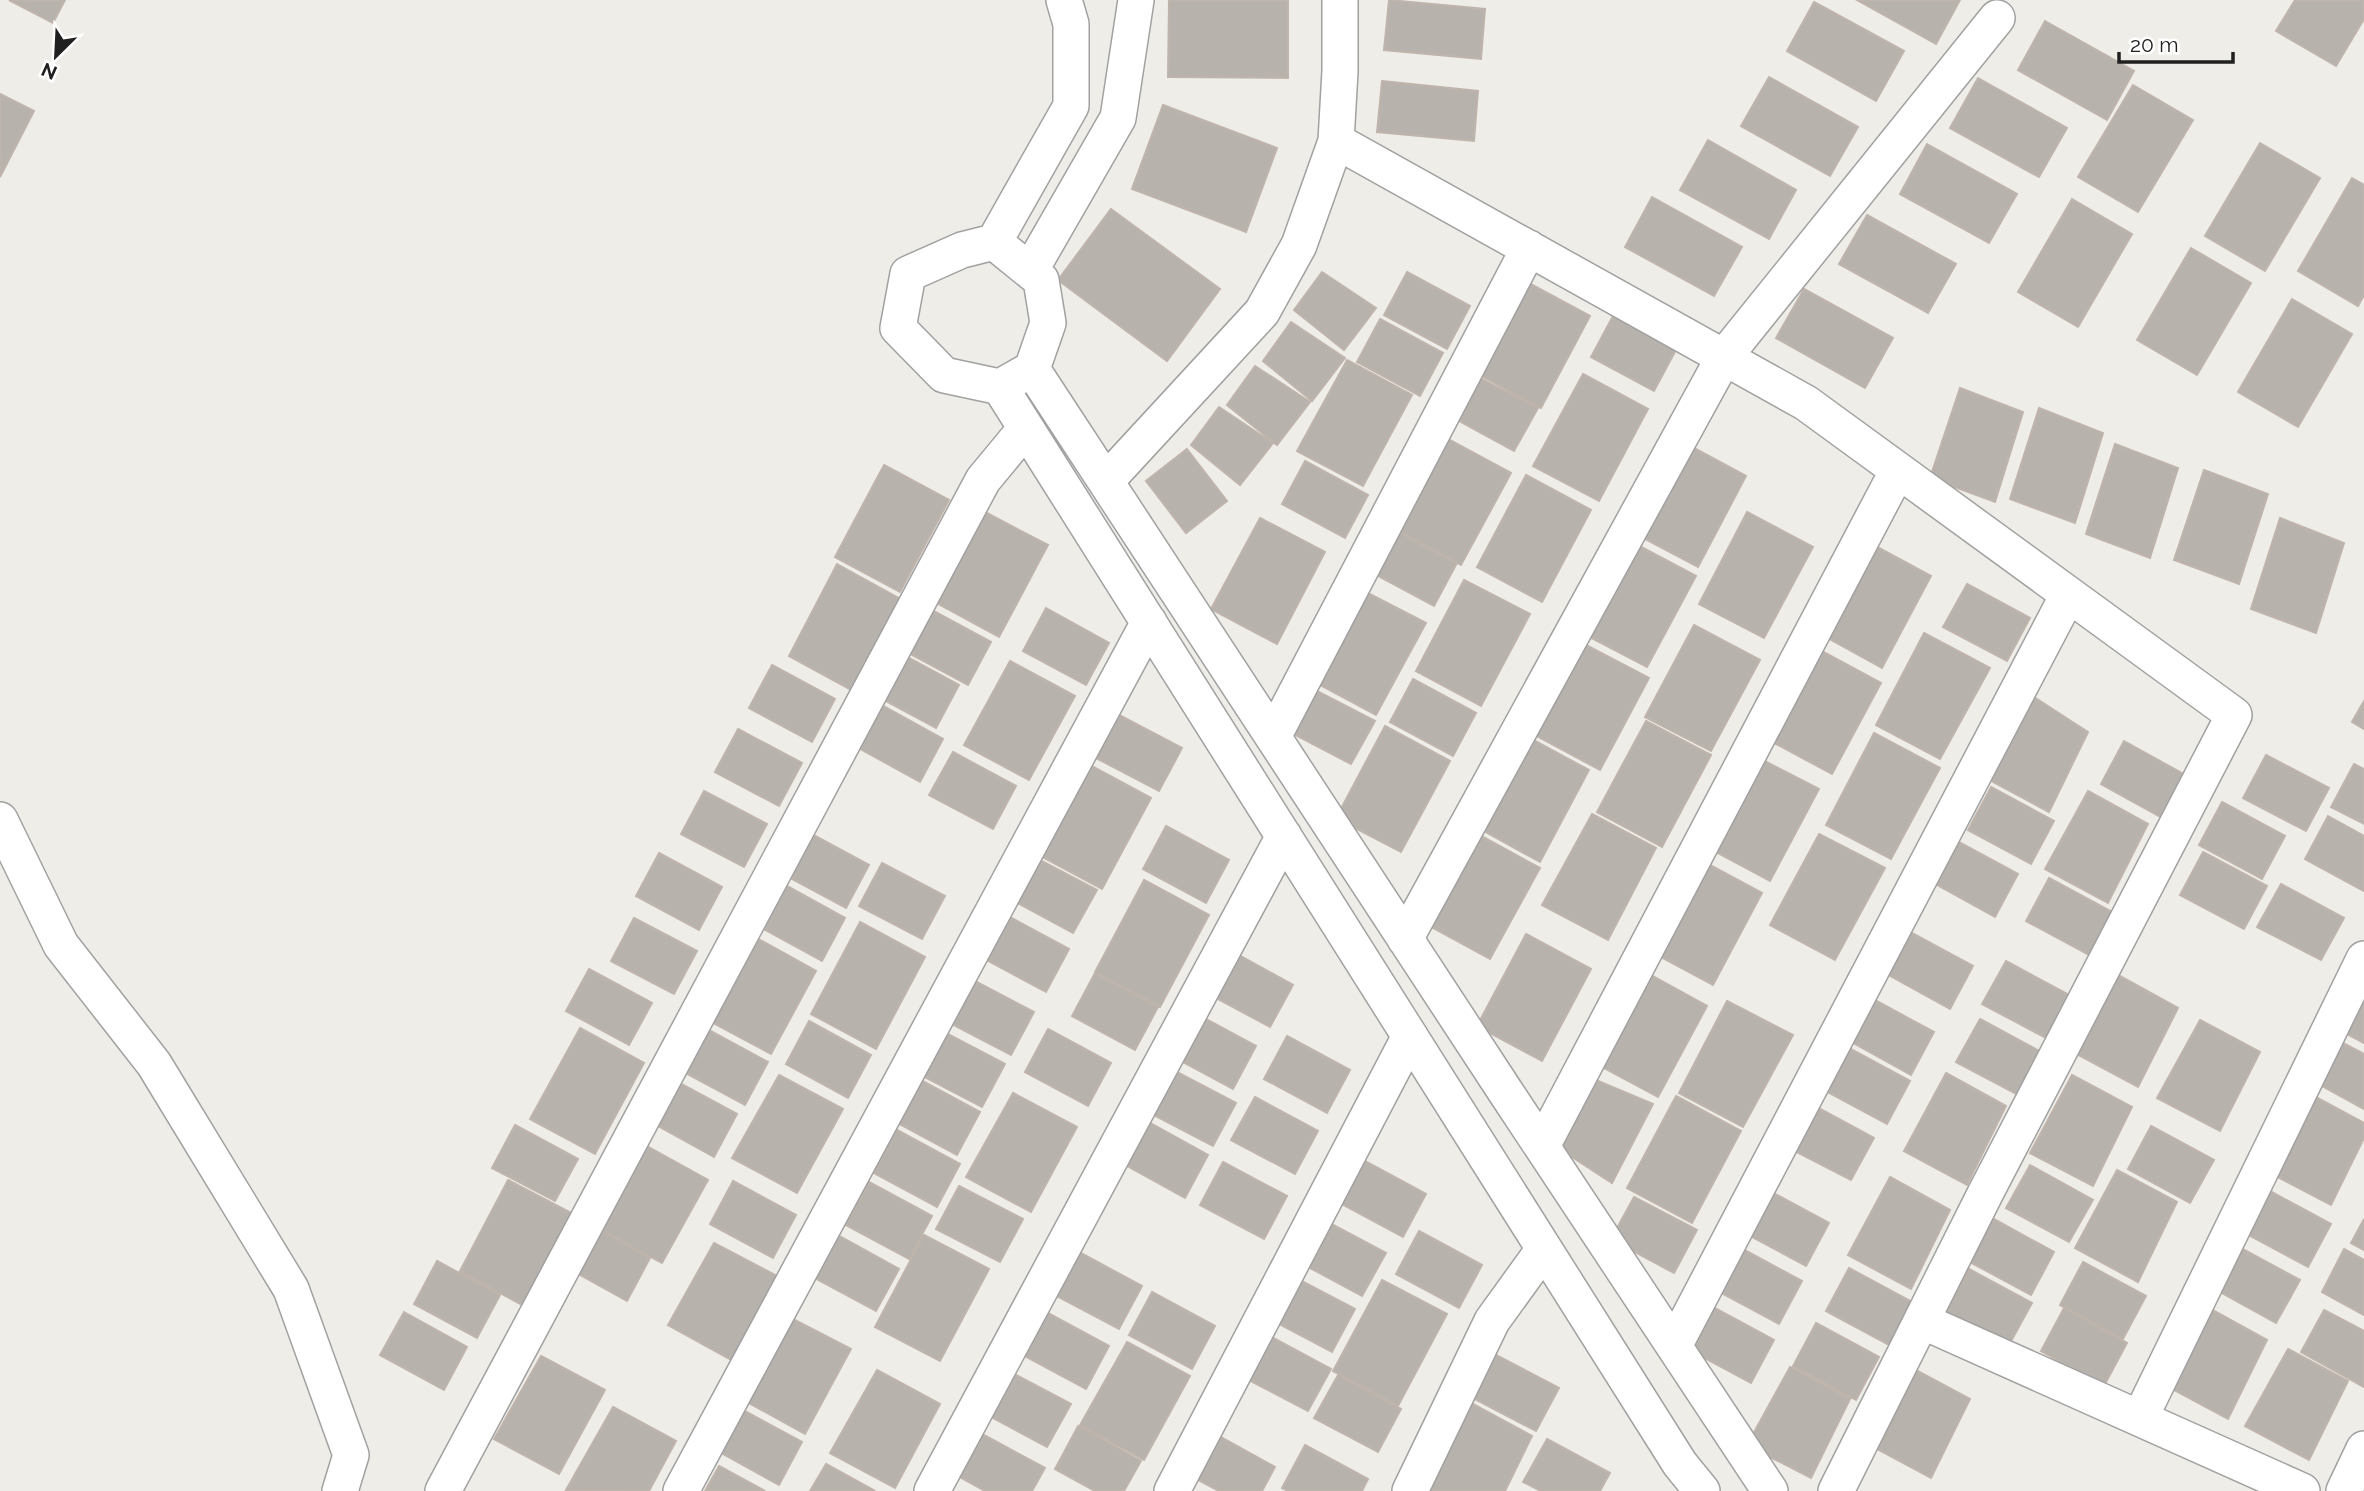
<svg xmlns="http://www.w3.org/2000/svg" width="2364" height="1491" font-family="Raleway,sans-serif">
<rect width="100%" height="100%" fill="#efede8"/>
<path fill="#b8b2ad" stroke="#bfb4ac" stroke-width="2" d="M9 0H65L53 23Z
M1169 0H1288V78L1168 77Z
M1389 0 1485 9 1481 59 1384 50Z
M1857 0H1960L1936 44Z
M2295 0H2364V19L2336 66 2276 31Z
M1814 2 1904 51 1876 101 1787 51Z
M2045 21 2134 71 2107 120 2018 70Z
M1769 77 1858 127 1830 176 1741 126Z
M1978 78 2067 128 2039 177 1950 128Z
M1382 81 1478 91 1474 141 1377 132Z
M2133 85 2193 120 2138 212 2078 177Z
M0 94 34 111 0 177Z
M1163 105 1277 148 1246 232 1132 189Z
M1708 140 1796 190 1769 239 1680 190Z
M2260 143 2320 178 2265 271 2205 236Z
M1927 144 2017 194 1989 243 1900 194Z
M2352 178 2364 185V295L2358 306 2298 271Z
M1652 197 1742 247 1714 296 1625 247Z
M2072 199 2132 234 2078 327 2018 292Z
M1111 209 1220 289 1167 361 1058 280Z
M1867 215 1956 264 1928 313 1839 264Z
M2191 248 2251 283 2197 375 2137 340Z
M1322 272 1376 308 1344 350 1294 310Z
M1407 272 1470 306 1447 349 1384 315Z
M1525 281 1590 316 1541 408 1476 373Z
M1804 289 1893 338 1865 388 1776 338Z
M2292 299 2352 334 2298 427 2238 392Z
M1614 314 1677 348 1654 391 1591 357Z
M1380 319 1443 353 1420 396 1357 362Z
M1291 322 1345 358 1312 401 1263 361Z
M1347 360 1412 395 1363 486 1297 451Z
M1255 366 1310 402 1277 445 1227 405Z
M1583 374 1648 409 1599 501 1533 466Z
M1474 375 1538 408 1514 451 1452 417Z
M1960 388 2023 412 1995 502 1930 478Z
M1219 407 1273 443 1240 485 1191 445Z
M2039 408 2103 433 2075 523 2010 499Z
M1446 438 1511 473 1461 565 1397 530Z
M1681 441 1746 476 1698 567 1632 532Z
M2115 444 2178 468 2150 558 2086 534Z
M1187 449 1227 501 1186 533 1146 481Z
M1305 461 1368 495 1345 538 1282 504Z
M884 465 949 500 900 592 835 557Z
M2204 470 2268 494 2239 584 2174 560Z
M1526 475 1591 510 1542 602 1477 567Z
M983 511 1048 545 999 637 935 602Z
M1747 512 1813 547 1764 638 1699 604Z
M1260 518 1325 552 1277 644 1211 609Z
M2280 518 2344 543 2316 633 2251 609Z
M1394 530 1457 563 1434 606 1371 572Z
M1630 541 1696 576 1647 667 1582 633Z
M1866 541 1931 576 1882 668 1817 632Z
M837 564 902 600 853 691 789 656Z
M1464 580 1530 614 1481 706 1416 671Z
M1967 584 2030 618 2007 661 1943 627Z
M1360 589 1426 623 1376 715 1311 680Z
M928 608 991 642 968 685 905 651Z
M1046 608 1109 643 1086 685 1023 651Z
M1694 625 1760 660 1711 751 1645 717Z
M1924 633 1990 668 1940 759 1876 725Z
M1584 644 1649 678 1600 770 1535 735Z
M1816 648 1881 683 1832 774 1767 739Z
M896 651 959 685 936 728 873 694Z
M1010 661 1075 696 1029 780 964 745Z
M772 665 835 699 812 742 749 708Z
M1413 679 1476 713 1453 756 1390 722Z
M1311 688 1375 721 1351 764 1288 731Z
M2034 697 2088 732 2049 812 1986 778Z
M2364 701V729L2352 722Z
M880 704 943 739 920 782 857 747Z
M1119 715 1182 748 1159 791 1096 758Z
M1646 721 1711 755 1662 847 1597 812Z
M1385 726 1450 761 1401 852 1336 818Z
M738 729 802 763 779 806 715 772Z
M1874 733 1940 768 1891 859 1826 825Z
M1524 735 1589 770 1540 862 1475 826Z
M2124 741 2187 776 2164 819 2101 784Z
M953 752 1016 786 993 829 929 795Z
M1753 755 1819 789 1770 881 1705 846Z
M2266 755 2329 788 2306 831 2243 798Z
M1086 763 1151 798 1102 889 1037 854Z
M2354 764 2364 769V824L2331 807Z
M1991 787 2054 821 2031 864 1968 830Z
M704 791 767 824 744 867 681 834Z
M2088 791 2148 824 2108 903 2045 869Z
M2222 802 2285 836 2262 879 2199 845Z
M1592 814 1656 848 1608 940 1542 905Z
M2328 816 2364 836V891L2305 859Z
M1166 826 1229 860 1206 903 1143 869Z
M806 831 869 865 846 908 783 874Z
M1474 832 1540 868 1490 959 1426 924Z
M1819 834 1885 868 1835 960 1770 925Z
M1955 840 2018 874 1995 917 1932 882Z
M2203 852 2267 886 2244 929 2180 895Z
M659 853 722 887 699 930 636 896Z
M1034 857 1097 890 1073 933 1010 899Z
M1697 858 1762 893 1713 985 1648 950Z
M882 863 945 896 922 939 859 906Z
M2049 878 2112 912 2089 955 2026 921Z
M1144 880 1209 915 1160 1007 1095 972Z
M782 883 845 918 822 961 758 926Z
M2281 884 2344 918 2321 960 2257 927Z
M1006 915 1069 949 1046 992 983 958Z
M634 918 697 951 674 994 611 961Z
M860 922 925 957 876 1049 811 1014Z
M1910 932 1973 966 1950 1009 1887 974Z
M1526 934 1591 969 1542 1061 1477 1026Z
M753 936 816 971 771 1054 706 1019Z
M1230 950 1293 985 1270 1027 1207 993Z
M2006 961 2069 995 2046 1038 1982 1004Z
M589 969 652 1003 629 1045 566 1011Z
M1642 970 1707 1006 1658 1097 1593 1062Z
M1095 973 1158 1007 1135 1050 1072 1016Z
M2118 975 2178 1008 2138 1087 2075 1053Z
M2364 976V1043L2336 1028Z
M971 979 1034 1012 1011 1055 948 1022Z
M1871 998 1934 1032 1911 1075 1848 1040Z
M1727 1001 1793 1035 1743 1127 1679 1093Z
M1193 1012 1256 1046 1233 1089 1170 1055Z
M1980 1019 2043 1053 2020 1096 1956 1062Z
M2200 1020 2260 1052 2220 1131 2157 1098Z
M809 1021 871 1055 848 1098 786 1064Z
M580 1028 644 1063 595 1154 530 1119Z
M705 1028 768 1062 745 1105 682 1071Z
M1048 1029 1111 1063 1088 1106 1025 1072Z
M942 1031 1005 1064 982 1107 919 1074Z
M1287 1036 1350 1070 1327 1113 1264 1079Z
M2337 1040 2364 1054V1109L2315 1082Z
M1847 1047 1910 1081 1887 1124 1824 1090Z
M1173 1070 1236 1103 1213 1146 1150 1113Z
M1946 1073 2006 1106 1967 1185 1904 1151Z
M779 1075 843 1109 797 1193 732 1158Z
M2072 1075 2132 1107 2093 1186 2030 1153Z
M917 1078 980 1112 957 1155 894 1121Z
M1591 1078 1653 1104 1612 1183 1558 1148Z
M674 1080 737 1114 714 1157 651 1122Z
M1013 1093 1077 1127 1031 1212 966 1177Z
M2310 1094 2364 1123V1138L2331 1205 2268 1172Z
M1676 1096 1741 1131 1692 1223 1627 1188Z
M1255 1097 1318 1131 1295 1174 1231 1140Z
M1811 1104 1874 1138 1851 1180 1787 1147Z
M1145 1120 1208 1155 1185 1198 1122 1163Z
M515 1125 578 1159 555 1201 492 1168Z
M2151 1126 2214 1160 2190 1203 2128 1169Z
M897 1130 960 1164 937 1207 874 1173Z
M645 1145 708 1180 662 1263 597 1228Z
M1363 1160 1426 1194 1403 1237 1340 1203Z
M1223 1162 1287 1196 1264 1239 1200 1205Z
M2030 1165 2093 1200 2069 1242 2006 1208Z
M2117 1170 2177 1202 2138 1282 2075 1248Z
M1890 1177 1950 1210 1911 1289 1848 1255Z
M508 1180 573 1214 524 1306 460 1271Z
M733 1181 796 1215 773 1258 710 1224Z
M869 1182 932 1216 909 1259 846 1225Z
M959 1186 1023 1219 1000 1262 936 1229Z
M1766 1189 1829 1223 1806 1266 1743 1232Z
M2268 1190 2331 1224 2308 1267 2245 1233Z
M1634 1197 1697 1230 1674 1273 1611 1239Z
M1992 1218 2054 1252 2031 1295 1968 1261Z
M1322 1219 1386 1253 1362 1296 1299 1262Z
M2364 1219V1250L2351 1243Z
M588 1223 650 1258 627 1301 564 1266Z
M1419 1231 1482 1265 1459 1308 1396 1274Z
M836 1234 899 1269 876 1311 813 1277Z
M924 1235 989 1269 940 1361 875 1327Z
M714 1243 779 1277 733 1361 668 1325Z
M2237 1246 2300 1280 2276 1323 2213 1288Z
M1739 1247 1802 1281 1779 1324 1716 1290Z
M2344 1249 2364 1260V1315L2322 1292Z
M1079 1252 1142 1286 1119 1329 1055 1295Z
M437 1261 500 1295 477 1338 414 1304Z
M2083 1262 2146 1296 2123 1339 2060 1305Z
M1849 1268 1912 1302 1889 1345 1826 1311Z
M1969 1269 2032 1303 2009 1345 1946 1312Z
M1292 1276 1355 1309 1332 1352 1268 1318Z
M1382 1280 1447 1314 1398 1406 1333 1371Z
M1152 1292 1215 1326 1192 1369 1129 1335Z
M1711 1306 1774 1340 1751 1383 1688 1349Z
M2207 1307 2267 1340 2228 1419 2165 1385Z
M2064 1308 2127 1343 2104 1386 2041 1351Z
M2324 1310 2364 1331V1387L2301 1352Z
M404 1312 467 1347 444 1390 380 1355Z
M1046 1312 1109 1346 1086 1389 1023 1355Z
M787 1316 851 1349 805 1434 740 1398Z
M1816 1323 1879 1357 1856 1400 1793 1366Z
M1268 1335 1331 1369 1308 1411 1245 1378Z
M1127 1342 1190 1376 1144 1460 1080 1425Z
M2288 1349 2348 1381 2309 1460 2245 1426Z
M1496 1355 1559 1388 1536 1431 1473 1398Z
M541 1356 605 1390 559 1474 494 1439Z
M1790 1367 1850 1399 1811 1478 1747 1445Z
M1910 1367 1970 1399 1931 1478 1868 1444Z
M877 1370 940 1404 895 1488 830 1453Z
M1007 1370 1071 1404 1047 1447 984 1413Z
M1338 1375 1401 1409 1378 1452 1314 1418Z
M1471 1403 1532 1436 1505 1491H1434L1426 1487Z
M613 1407 676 1441 649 1491 566 1490Z
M739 1408 802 1442 779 1485 716 1450Z
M1078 1426 1141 1461 1124 1491H1095L1055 1469Z
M1212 1432 1275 1467 1262 1491H1219L1189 1475Z
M982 1434 1045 1468 1032 1491H985L958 1476Z
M1547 1439 1610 1473 1600 1491H1541L1523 1482Z
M1305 1445 1368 1479 1362 1491H1288L1282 1488Z
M826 1464 875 1491H810Z
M719 1466 765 1491H705Z"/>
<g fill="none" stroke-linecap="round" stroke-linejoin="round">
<g stroke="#a1a1a1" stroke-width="38">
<path id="minor" d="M1336 141 1340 71V0
M994 242 1071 106V24L1064 0
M1030 271 1118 118 1136 0
M1032 369 1505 1091 1770 1491
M1000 387 1032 369 1048 323 1041 280 994 242 962 250 908 274 898 328 944 375 1000 387 1680 1464 1702 1491
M1106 481 1262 312 1299 245 1336 141 1806 403 2234 715 1986 1192 1836 1491
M1273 737 1529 248
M0 820 61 945 154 1064 291 1289 351 1455 340 1491
M1405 939 1724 357 1997 18
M1542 1146 1898 470
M1922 1321 2302 1491
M1674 1346 2068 595
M2140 1418 2364 959
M443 1491 983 480 1026 428
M681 1491 1149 622
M932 1491 1284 836
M1172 1491 1410 1036
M1410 1491 1492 1321 1544 1249
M2344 1491 2364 1449"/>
</g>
<use href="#minor" stroke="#fff" stroke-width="35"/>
</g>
<g transform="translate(56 56) rotate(204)" stroke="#ffffff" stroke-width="5" paint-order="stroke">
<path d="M0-5L12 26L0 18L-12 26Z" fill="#202020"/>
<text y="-10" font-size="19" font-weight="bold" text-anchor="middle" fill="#202020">N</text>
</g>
<path d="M2119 52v10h114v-10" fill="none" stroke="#202020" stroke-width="3.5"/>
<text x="2130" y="52" font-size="21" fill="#202020" stroke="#ffffff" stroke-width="5" paint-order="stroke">20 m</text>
</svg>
